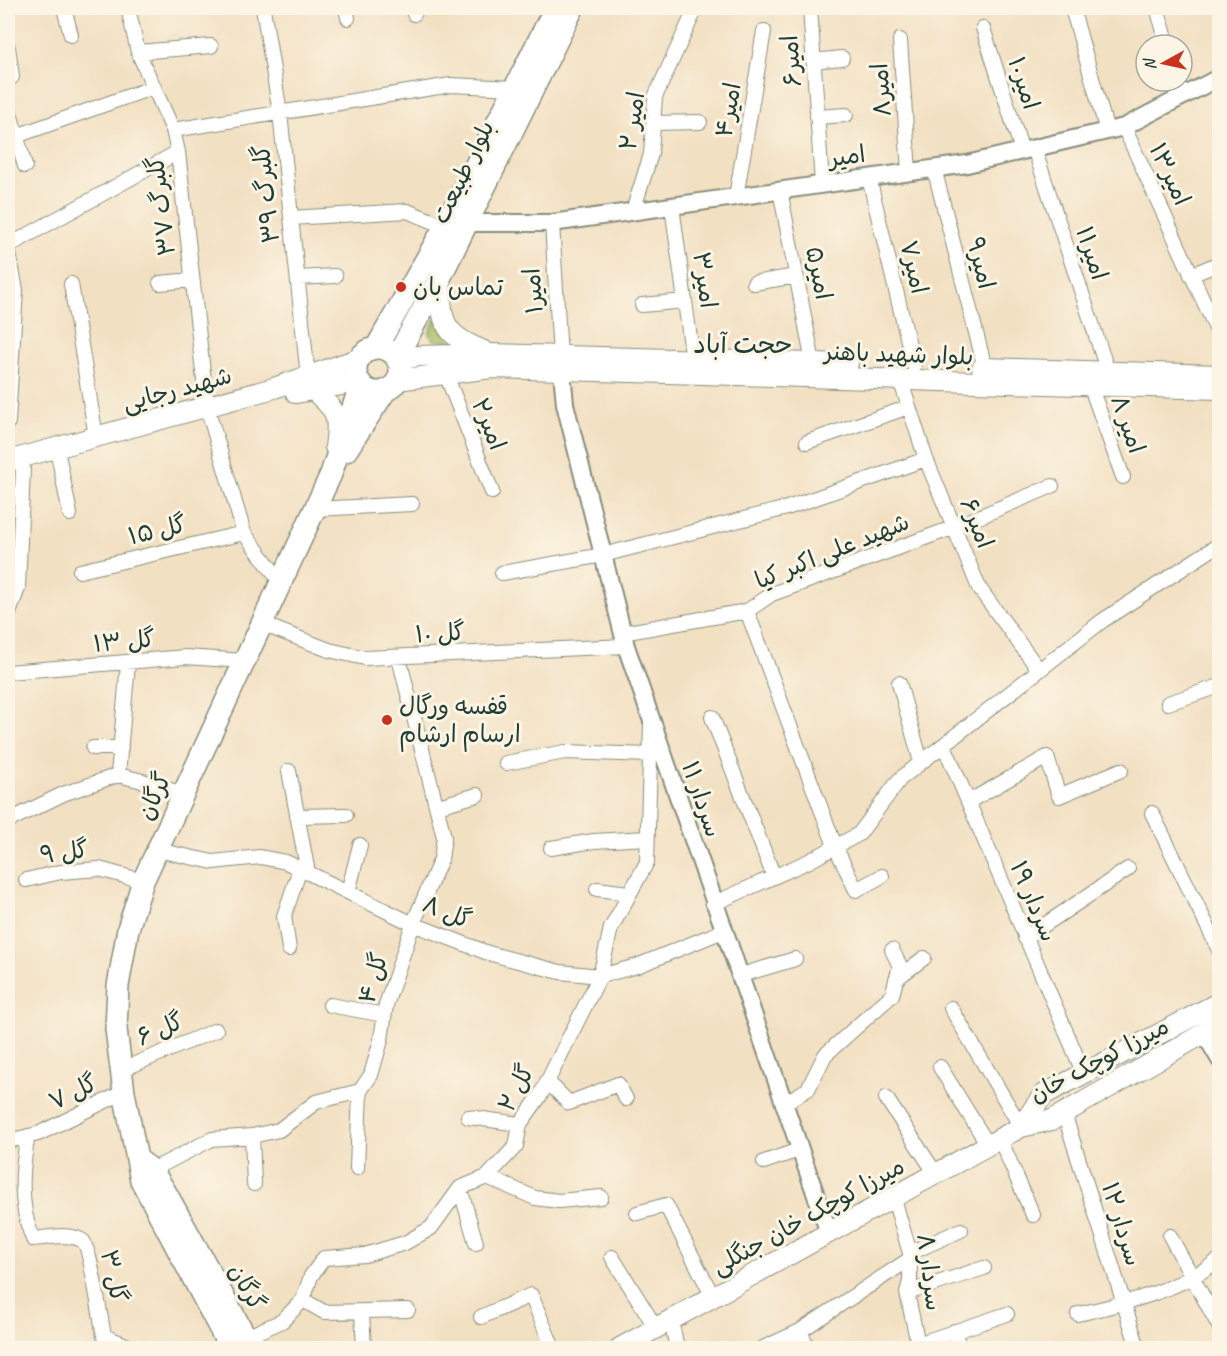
<svg xmlns="http://www.w3.org/2000/svg" width="1227" height="1356" font-family="Caveat,'Playpen Sans Arabic',sans-serif">
<rect width="100%" height="100%" fill="#fcf5e5"/>
<filter id="ink" filterUnits="userSpaceOnUse"><feTurbulence type="fractalNoise" baseFrequency=".0167" numOctaves="2"/><feDisplacementMap in="SourceGraphic" scale="12" xChannelSelector="R" yChannelSelector="G"/><feConvolveMatrix kernelMatrix="1 2 1 2 8 2 1 2 1" color-interpolation-filters="sRGB"/></filter>
<filter id="wash" filterUnits="userSpaceOnUse"><feTurbulence type="fractalNoise" baseFrequency=".008" numOctaves="4" result="noise"/><feDisplacementMap in="SourceGraphic" scale="24" xChannelSelector="R" yChannelSelector="G"/><feGaussianBlur stdDeviation="1.35" result="paint"/><feColorMatrix in="noise" values="0 0 0 0 0 0 0 0 0 0 0 0 0 0 0 0 0 1.4 0 .05"/><feComposite in="paint" operator="in"/></filter>
<g filter="url(#wash)">
<rect width="100%" height="100%" fill="#f2e0c2"/>
<path fill="#a8c166" stroke="#647f4d" stroke-width="1.5" d="M435 318 452 342 434 340 429 334Z"/>
</g>
<g filter="url(#ink)">
<g fill="none" stroke-linecap="round" stroke-linejoin="round">
<g stroke="#888e7b" stroke-width="16">
<path id="minor" d="M64 8 71 35
M128 8 138 52 173 130 178 152 207 407
M263 8 280 113 308 377
M346 8 348 18
M810 8 822 184
M1072 8 1107 131
M1157 8 1168 45
M414 14 417 8
M983 28 1022 151
M900 40 909 172
M8 47 12 77
M138 52 211 46
M813 61 842 58
M1178 81 1182 97
M8 106 25 166
M817 117 846 115
M653 123 700 122
M1124 127 1220 337
M173 130 451 85 515 88
M8 139 154 87
M1034 148 1108 372
M934 168 985 368
M869 178 914 366
M780 190 813 363
M736 197 764 31
M672 206 693 360
M633 211 651 154 655 97 696 8
M291 218 407 211 445 226
M552 223 560 356
M8 246 178 152
M8 248 16 290 8 422
M1191 275 1220 263
M298 278 335 276
M160 283 192 280
M754 283 796 276
M71 284 96 437
M642 305 685 301
M445 372 492 492
M900 379 926 459 979 588 1039 670
M1090 385 1123 477
M210 417 244 533 281 582
M807 442 909 407
M59 459 70 514
M315 509 412 504
M80 571 244 533
M502 573 603 555 787 508 926 459
M747 611 835 846 856 890 882 876
M8 616 18 588 23 468
M262 624 329 650 365 658 626 646
M622 633 747 611 772 594 955 527 1052 486
M8 672 185 657 245 661
M899 683 921 762
M1168 703 1220 686
M712 717 774 877
M944 745 1084 1074
M93 748H121
M506 763 565 752 650 755
M289 771 308 873
M118 775 128 664
M118 775 155 784 183 795
M968 802 1047 757 1059 796 1121 770
M438 806 477 795
M1152 813 1220 952
M297 816 346 815
M8 821 63 794 118 775
M551 848 594 841 647 838
M157 850 213 862 260 857 286 862 413 924 488 953 560 972 600 976 637 966 723 931
M26 880 61 872 99 869 143 881
M597 889 629 893
M348 892 360 845
M713 904 809 861 859 834 900 779 1102 621 1220 544
M1025 938 1128 869
M289 949 284 916 300 869
M738 976 795 959
M896 979 924 958
M330 1005 384 1015
M951 1008 1021 1127
M940 1067 988 1145
M121 1070 216 1030
M547 1081 569 1103 618 1084 626 1099
M886 1098 936 1174
M783 1104 808 1089 825 1055 892 995 900 966 892 950
M1064 1113 1138 1348
M468 1117 520 1124
M28 1136C21 1170 19 1207 33 1239 48 1238 70 1232 83 1241 90 1247 101 1321 104 1336L133 1348
M252 1136 254 1184
M1000 1139 1033 1215
M8 1141 38 1134 124 1092
M764 1162 799 1150
M357 1168 360 1091
M152 1170 212 1139 252 1136 279 1130 316 1102 360 1091 371 1075 381 1040 386 1005 413 924 441 859 444 837 399 658
M487 1177 535 1198 559 1201 601 1197
M460 1188 476 1243
M894 1199 910 1253V1281L907 1293 918 1344 912 1348
M637 1213 666 1205 713 1297
M1170 1236 1220 1328
M910 1253 961 1230
M612 1257 656 1328
M907 1293 984 1268
M303 1300 324 1312 408 1310
M362 1313 364 1348
M1078 1314C1127 1303 1180 1290 1220 1259
M481 1317 531 1295 553 1348
M671 1320 677 1348
M800 1331 808 1348
M954 1331 960 1348
M246 1337 282 1321 303 1300 311 1276 324 1258 365 1255 405 1243 431 1228 460 1188 487 1177 516 1146 520 1124 540 1096 600 976 611 928 647 862 651 724
M918 1344 1007 1314
M763 1348 800 1331 910 1259"/>
</g>
<g stroke="#888e7b" stroke-width="20">
<path id="tertiary" d="M467 223H552L967 164 1124 127 1220 77
M562 371 565 404 626 646 829 1233
M1204 1033 1220 1060"/>
</g>
<g stroke="#888e7b" stroke-width="22">
<path id="secondary" d="M440 278C442 321 440 334 484 351
M397 361 417 356 492 354 848 364
M982 368 1220 375
M397 380 492 368 1220 389
M311 388C336 410 340 413 335 447
M296 393 359 382
M8 461 274 388 358 359
M1021 1127 1043 1095 1220 1002
M620 1348 1021 1127 1052 1120 1220 1024"/>
</g>
<g stroke="#888e7b" stroke-width="24">
<path id="primary" d="M376 348 445 226 555 8
M356 370a22 22 0 1 1 44 0a22 22 0 1 1-44 0Z
M396 358 440 278 573 8
M346 451 386 390
M140 1161 152 1170 165 1191 252 1348
M230 1348 141 1180 124 1092 116 1029 118 986 128 929 143 881 331 474 361 383"/>
</g>
<use href="#minor" stroke="#fff" stroke-width="14"/>
<use href="#tertiary" stroke="#fff" stroke-width="16"/>
<use href="#secondary" stroke="#fff" stroke-width="20"/>
<use href="#primary" stroke="#fff" stroke-width="21"/>
</g>
</g>
<g fill="#c8321e" stroke="#fcf5e5" stroke-width="2">
<circle cx="401" cy="287" r="6"/>
<circle cx="387" cy="720" r="6"/>
</g>
<g text-anchor="middle" stroke-width="6" stroke-linejoin="round" paint-order="stroke">
<g font-size="24" fill="#1f3d34" stroke="#fcf5e5">
<text transform="translate(791 61) rotate(-94)" y="8">امیر۶</text>
<text transform="translate(1024 83) rotate(72)" y="8">امیر۱۰</text>
<text transform="translate(881 90) rotate(-94)" y="8">امیر۸</text>
<text transform="translate(728 110) rotate(-80)" y="8">امیر۴</text>
<text transform="translate(632 121) rotate(-81)" y="8">امیر ۲</text>
<text transform="translate(847 156) rotate(-8)" y="8">امیر</text>
<text transform="translate(463 172) rotate(-64)" y="8">بلوار طبیعت</text>
<text transform="translate(1170 174) rotate(65)" y="8">امیر۱۳</text>
<text transform="translate(266 194) rotate(-96)" y="8">گلبرگ ۳۹</text>
<text transform="translate(161 206) rotate(-97)" y="8">گلبرگ ۳۷</text>
<text transform="translate(1092 253) rotate(72)" y="8">امیر۱۱</text>
<text transform="translate(981 263) rotate(76)" y="8">امیر۹</text>
<text transform="translate(914 267) rotate(77)" y="8">امیر۷</text>
<text transform="translate(819 273) rotate(79)" y="8">امیر۵</text>
<text transform="translate(705 280) rotate(82)" y="8">امیر۳</text>
<text transform="translate(533 291) rotate(-94)" y="8">امیر۱</text>
<text transform="translate(899 354) rotate(2)" y="8">بلوار شهید باهنر</text>
<text transform="translate(177 389) rotate(-15)" y="8">شهید رجایی</text>
<text transform="translate(489 424) rotate(68)" y="8">امیر۲</text>
<text transform="translate(1128 424) rotate(71)" y="8">امیر ۸</text>
<text transform="translate(977 523) rotate(68)" y="8">امیر۶</text>
<text transform="translate(157 530) rotate(-13)" y="8">گل ۱۵</text>
<text transform="translate(832 551) rotate(-22)" y="8">شهید علی اکبر کیا</text>
<text transform="translate(440 633) rotate(-3)" y="8">گل ۱۰</text>
<text transform="translate(124 641) rotate(-5)" y="8">گل ۱۳</text>
<text transform="translate(154 796) rotate(-65)" y="8">گرگان</text>
<text transform="translate(702 799) rotate(71)" y="8">سردار ۱۱</text>
<text transform="translate(64 852) rotate(-7)" y="8">گل ۹</text>
<text transform="translate(1034 901) rotate(67)" y="8">سردار ۱۹</text>
<text transform="translate(447 912) rotate(22)" y="8">گل ۸</text>
<text transform="translate(373 978) rotate(-74)" y="8">گل ۴</text>
<text transform="translate(160 1029) rotate(-23)" y="8">گل ۶</text>
<text transform="translate(1099 1060) rotate(-28)" y="8">میرزا کوچک خان</text>
<text transform="translate(516 1088) rotate(-62)" y="8">گل ۲</text>
<text transform="translate(73 1092) rotate(-26)" y="8">گل ۷</text>
<text transform="translate(808 1216) rotate(-29)" y="8">میرزا کوچک خان جنگلی</text>
<text transform="translate(1122 1224) rotate(73)" y="8">سردار ۱۲</text>
<text transform="translate(930 1272) rotate(83)" y="8">سردار ۸</text>
<text transform="translate(114 1276) rotate(78)" y="8">گل ۳</text>
<text transform="translate(247 1287) rotate(61)" y="8">گرگان</text>
</g>
<g font-size="24" fill="#1f3d34" stroke="#fcf5e5" text-anchor="start">
<text x="413" y="295">تماس بان</text>
<text x="399" y="714">قفسه ورگال<tspan x="399" dy="28">ارسام ارشام</tspan></text>
</g>
<g font-size="26" fill="#1f3d34" stroke="#fcf5e5">
<text x="743" y="353">حجت آباد</text>
</g>
</g>
<rect width="1227" height="1356" fill="none" stroke="#fcf5e5" stroke-width="30"/>
<g transform="translate(1164 63) rotate(262)"><circle r="28" fill="#fcf5e5" stroke="#a4ab9e" stroke-width="1.5"/>
<path d="M0-4.5L10 22L0 15L-10 22Z" fill="#c8321e"/>
<text y="-9" font-size="16" font-weight="bold" text-anchor="middle" fill="#1f3d34">N</text>
</g>
</svg>
